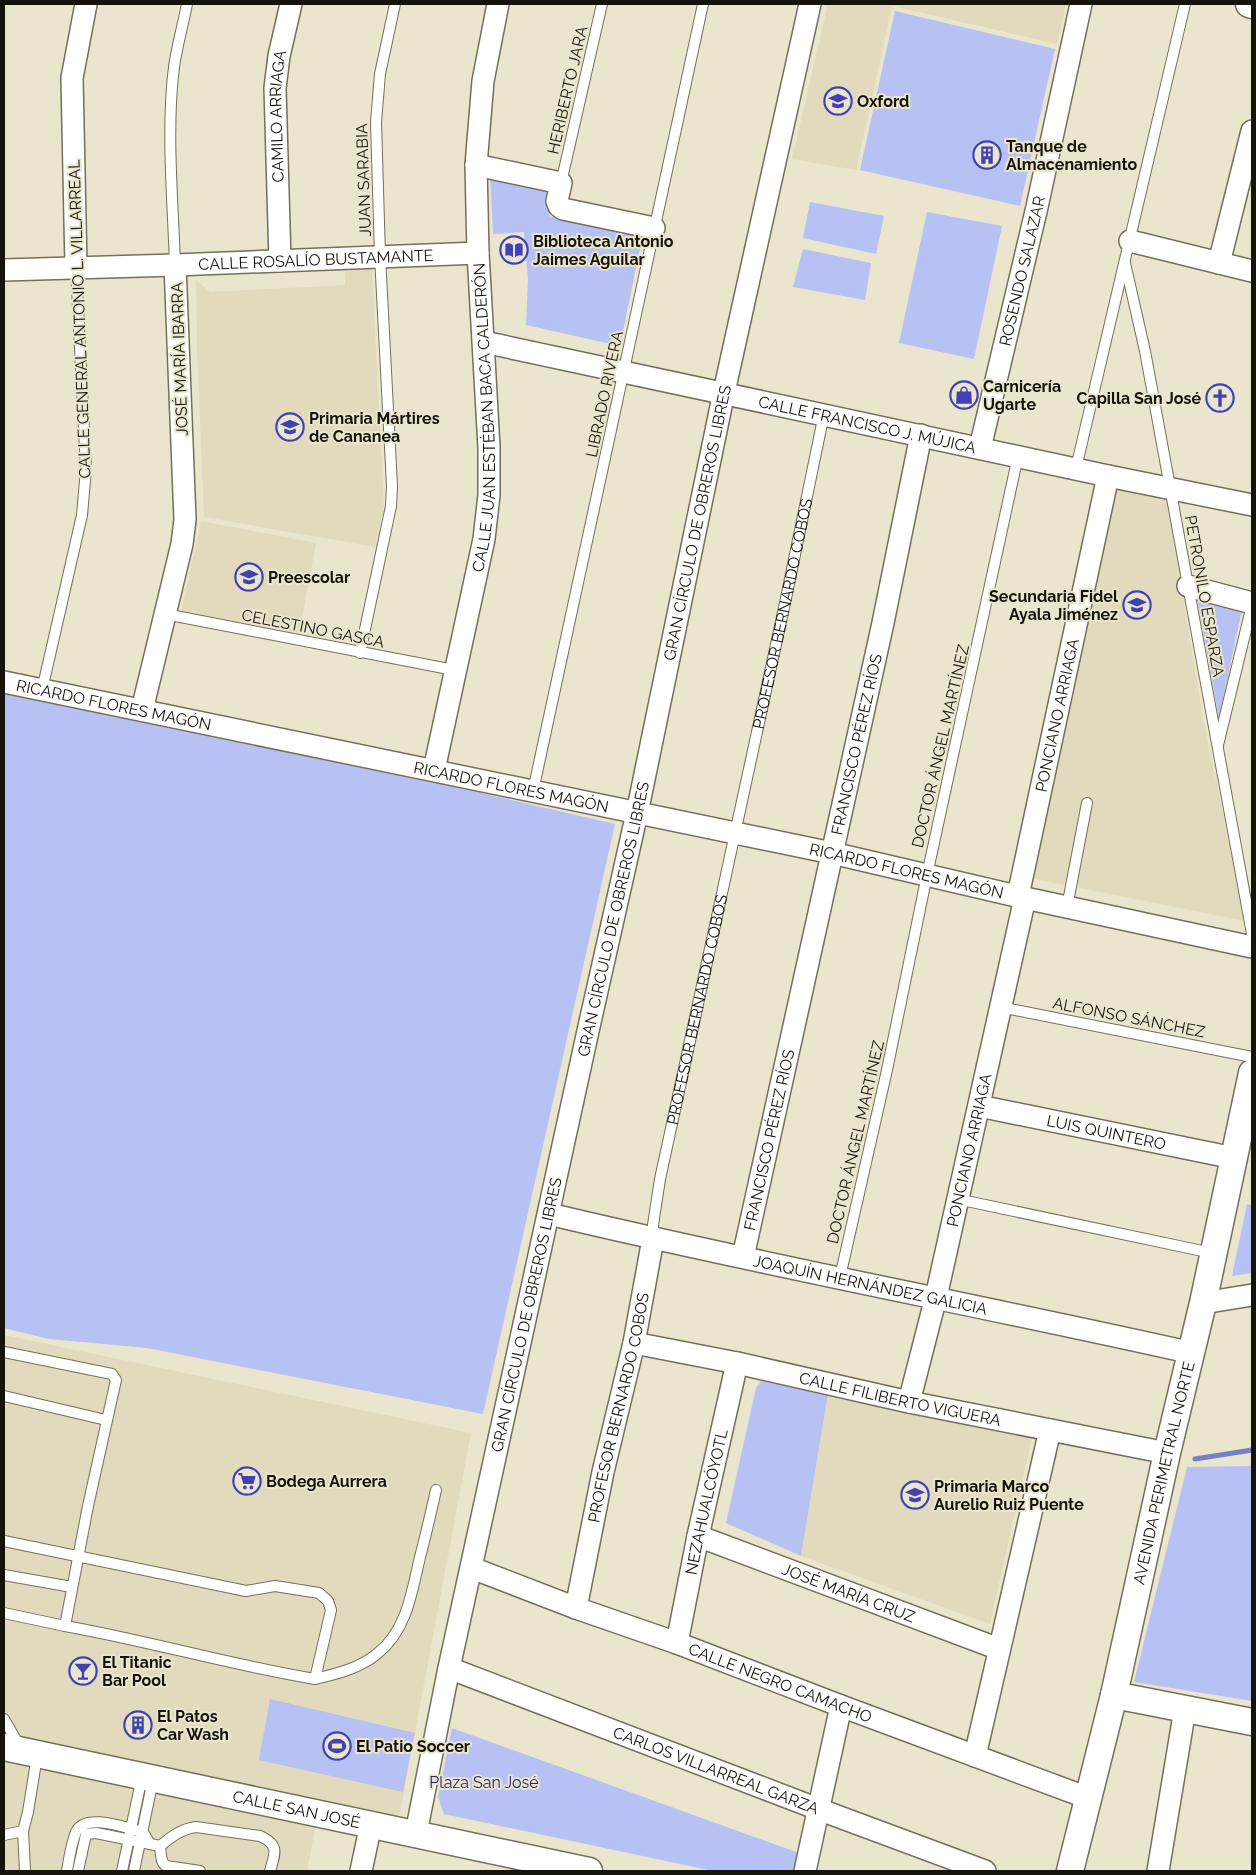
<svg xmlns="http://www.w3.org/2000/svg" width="1256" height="1875" font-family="Raleway,sans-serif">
<rect width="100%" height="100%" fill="#eae5cd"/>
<path fill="#e1dabc" d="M828 4H1066L1057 44 892 6 856 170 792 159Z
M372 269 384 505 375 547 204 517 197 349 196 280 210 292 345 285V271Z
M1116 487 1167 498 1202 712 1245 921 1030 878Z
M201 521 316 543 299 634 181 611Z
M4 1335 471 1433 395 1839 316 1824 307 1871H4Z
M828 1394 1033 1433 990 1624 801 1556Z"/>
<path fill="#b7c1f3" d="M895 11 1055 49 1020 206 860 170Z
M490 174 554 188 549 216 643 234 620 346 526 325 528 280 524 232 493 234Z
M810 202 884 216 876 254 803 238Z
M927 212 1002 226 974 359 899 343Z
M803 249 871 263 865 300 793 287Z
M1196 593 1243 605 1219 718Z
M4 694 468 790 615 824 483 1414 147 1348 49 1339 4 1328Z
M1247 1204 1252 1205V1273L1232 1276Z
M761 1381 828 1394 801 1556 726 1523 756 1388Z
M1252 1466V1701L1134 1682 1187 1467Z
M270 1699 415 1733 403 1792 259 1760Z
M452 1728 799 1853 794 1871H713L444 1814 438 1797Z"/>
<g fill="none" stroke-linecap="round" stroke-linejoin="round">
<path stroke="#7580c5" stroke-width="5" d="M1195 1459 1252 1450"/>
<g stroke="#746f5b" stroke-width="12">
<g id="service">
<path d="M561 183 602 4"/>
<path d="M1125 263 1145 351 1252 934"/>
<path d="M175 265C173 202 166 129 174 67 177 46 183 25 187 4"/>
<path d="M1076 468 1185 4"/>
<path d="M165 614 454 670"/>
<path d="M360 653 391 506 392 486 380 256 376 122 380 74 395 4"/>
<path d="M42 690 82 515 86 469 76 267"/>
<path d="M1218 745 1252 605"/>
<path d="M533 791 703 4"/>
<path d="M1067 907 1087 803"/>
<path d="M1000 1007 1252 1057"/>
<path d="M957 1199 1212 1253"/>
<path id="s1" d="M653 1239V1225L660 1179 785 603 824 414"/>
<path d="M840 1277 887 1070 927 875 1018 456"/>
<path d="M4 1352 112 1374 116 1380 88 1506 65 1626 4 1613"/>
<path d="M4 1396 106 1420"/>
<path d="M4 1541 246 1591 275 1586 319 1593 328 1601 331 1610 315 1679C231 1665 149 1641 65 1626"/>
<path d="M4 1575 72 1587"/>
<path d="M315 1679C336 1674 361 1668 378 1653 407 1630 412 1591 420 1557 426 1535 431 1512 436 1490"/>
<path d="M4 1719 20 1747"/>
<path d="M23 1831 25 1871"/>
<path d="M4 1835 23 1831 28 1812 37 1756"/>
<path d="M160 1846C161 1853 160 1862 166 1866L200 1871"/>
<path d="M67 1871C69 1859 71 1844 76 1832 85 1812 126 1828 143 1832L150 1844"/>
<path d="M78 1871 86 1834 96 1833 160 1846C171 1837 181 1829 196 1827L260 1836C280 1845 275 1853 270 1871"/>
<path d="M122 1871 142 1777"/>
<path d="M134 1871 153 1780"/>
</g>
</g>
<g stroke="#746f5b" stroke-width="24">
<g id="minor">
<path d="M476 165 561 183 557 201 559 206 563 209 654 228"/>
<path d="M1130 241 1252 271"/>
<path id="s2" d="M280 261 275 88 279 56 291 4"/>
<path d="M1219 263 1252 131"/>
<path d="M76 267 72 78 86 4"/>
<path id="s3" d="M4 270 175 265 478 253"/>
<path id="s4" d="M484 342 1108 476 1252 505"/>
<path id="s5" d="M980 448 1037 207 1081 4"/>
<path d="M1188 586 1252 603"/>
<path id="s6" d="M4 682 832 853 1025 898 1252 947"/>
<path d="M142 710 182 544 185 520 175 265"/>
<path id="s7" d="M434 770 484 539 489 495V447L478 253 476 165 483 81 498 4"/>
<path id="s8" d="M1018 896 1108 476"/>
<path id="s9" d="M979 1106 1234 1158"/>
<path id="s10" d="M549 1214C762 1265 978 1305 1192 1353"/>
<path id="s11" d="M743 1257 883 623 921 435"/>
<path d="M1203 1303 1252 1295"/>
<path id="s12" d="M634 1343 737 1363 909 1402 1167 1453"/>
<path id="s13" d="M909 1402 936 1297 1025 898"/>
<path id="s14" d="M698 1536 999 1649"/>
<path id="s15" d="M472 1568 576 1608 677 1643 841 1706 1088 1798"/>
<path id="s16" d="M576 1608 603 1472 634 1343 653 1239"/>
<path id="s17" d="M677 1643 698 1536 737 1363"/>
<path id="s18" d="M449 1668 818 1809 985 1871"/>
<path d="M975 1756 1050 1430"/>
<path id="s19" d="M416 1833 449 1668 588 1031 637 813 724 392 810 4"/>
<path d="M361 1871 371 1824"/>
<path d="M805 1871 841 1706"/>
<path d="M1158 1871 1185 1709"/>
</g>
</g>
<g stroke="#746f5b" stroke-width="29">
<g id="tertiary">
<path d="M1249 4 1252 5"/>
<path d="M1114 1695 1252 1722"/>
<path id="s20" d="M4 1747 589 1871"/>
<path id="s21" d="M1070 1871 1114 1695 1167 1453 1203 1303 1252 1073"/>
</g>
</g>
<use href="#service" stroke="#fff" stroke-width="10"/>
<use href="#minor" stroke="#fff" stroke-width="21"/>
<use href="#tertiary" stroke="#fff" stroke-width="26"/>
</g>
<defs>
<g id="school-ring" transform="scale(1.4375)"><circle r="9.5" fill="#eae5cd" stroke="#4141b6" stroke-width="1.5"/><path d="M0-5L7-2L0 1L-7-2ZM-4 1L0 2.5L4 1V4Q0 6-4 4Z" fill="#4141b6"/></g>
<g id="building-ring" transform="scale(1.4375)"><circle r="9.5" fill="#eae5cd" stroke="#4141b6" stroke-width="1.5"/><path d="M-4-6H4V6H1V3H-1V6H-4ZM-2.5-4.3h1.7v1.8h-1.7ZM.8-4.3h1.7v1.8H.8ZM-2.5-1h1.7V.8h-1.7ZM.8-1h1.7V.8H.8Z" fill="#4141b6"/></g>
<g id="library-ring" transform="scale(1.4375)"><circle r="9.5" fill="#eae5cd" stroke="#4141b6" stroke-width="1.5"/><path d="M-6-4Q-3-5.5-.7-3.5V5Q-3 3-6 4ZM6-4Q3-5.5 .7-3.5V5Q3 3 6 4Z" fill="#4141b6"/></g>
<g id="shop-ring" transform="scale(1.4375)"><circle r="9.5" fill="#eae5cd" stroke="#4141b6" stroke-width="1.5"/><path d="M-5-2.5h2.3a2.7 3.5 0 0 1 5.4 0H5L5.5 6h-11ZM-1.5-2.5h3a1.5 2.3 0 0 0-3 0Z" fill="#4141b6"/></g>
<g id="church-ring" transform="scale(1.4375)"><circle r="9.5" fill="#eae5cd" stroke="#4141b6" stroke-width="1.5"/><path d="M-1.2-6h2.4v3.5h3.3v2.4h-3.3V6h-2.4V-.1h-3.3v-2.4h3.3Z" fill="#4141b6"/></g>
<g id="supermarket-ring" transform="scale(1.4375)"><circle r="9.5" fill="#eae5cd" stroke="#4141b6" stroke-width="1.5"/><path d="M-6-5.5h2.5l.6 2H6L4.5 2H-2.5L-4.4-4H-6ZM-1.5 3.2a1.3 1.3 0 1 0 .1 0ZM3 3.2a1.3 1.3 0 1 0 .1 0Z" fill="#4141b6"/></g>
<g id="bar-ring" transform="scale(1.4375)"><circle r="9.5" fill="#eae5cd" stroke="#4141b6" stroke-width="1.5"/><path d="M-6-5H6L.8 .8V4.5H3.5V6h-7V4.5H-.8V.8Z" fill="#4141b6"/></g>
<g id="stadium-ring" transform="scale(1.4375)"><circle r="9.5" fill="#eae5cd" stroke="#4141b6" stroke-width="1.5"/><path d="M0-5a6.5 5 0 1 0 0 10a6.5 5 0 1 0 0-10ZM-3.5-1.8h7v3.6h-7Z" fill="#4141b6"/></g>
</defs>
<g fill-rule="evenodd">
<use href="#school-ring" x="838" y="101"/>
<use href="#building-ring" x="987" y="155"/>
<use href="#library-ring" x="514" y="250"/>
<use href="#shop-ring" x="964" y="395"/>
<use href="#church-ring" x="1220" y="398"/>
<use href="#school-ring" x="290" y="427"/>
<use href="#school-ring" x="249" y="577"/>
<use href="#school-ring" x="1137" y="605"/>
<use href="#supermarket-ring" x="247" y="1481"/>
<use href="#school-ring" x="915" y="1495"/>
<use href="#bar-ring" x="83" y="1671"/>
<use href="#building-ring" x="138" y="1725"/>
<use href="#stadium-ring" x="337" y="1746"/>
</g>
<g text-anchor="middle" stroke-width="4" stroke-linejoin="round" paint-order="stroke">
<g font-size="16" fill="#15130b" stroke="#eae5cd">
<text transform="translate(567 90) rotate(-77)" y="6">HERIBERTO JARA</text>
<text dy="6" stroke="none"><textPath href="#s2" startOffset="145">CAMILO ARRIAGA</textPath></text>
<text transform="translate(363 180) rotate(-92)" y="6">JUAN SARABIA</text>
<text dy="6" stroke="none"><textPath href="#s3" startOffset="312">CALLE ROSALÍO BUSTAMANTE</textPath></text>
<text dy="6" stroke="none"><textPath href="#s5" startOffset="182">ROSENDO SALAZAR</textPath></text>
<text transform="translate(79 319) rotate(-92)" y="6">CALLE GENERAL ANTONIO L. VILLARREAL</text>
<text transform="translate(179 359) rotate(-92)" y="6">JOSÉ MARÍA IBARRA</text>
<text transform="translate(604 394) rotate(-78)" y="6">LIBRADO RIVERA</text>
<text dy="6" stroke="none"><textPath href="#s7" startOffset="358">CALLE JUAN ESTÉBAN BACA CALDERÓN</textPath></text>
<text dy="6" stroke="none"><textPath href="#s4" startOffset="392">CALLE FRANCISCO J. MÚJICA</textPath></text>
<text dy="6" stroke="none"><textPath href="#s19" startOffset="1340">GRAN CÍRCULO DE OBREROS LIBRES</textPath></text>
<text transform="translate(1205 596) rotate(80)" y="6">PETRONILO ESPARZA</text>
<text dy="6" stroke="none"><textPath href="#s1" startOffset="639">PROFESOR BERNARDO COBOS</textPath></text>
<text transform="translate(313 628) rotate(11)" y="6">CELESTINO GASCA</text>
<text dy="6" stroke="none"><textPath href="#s6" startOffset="112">RICARDO FLORES MAGÓN</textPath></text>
<text dy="6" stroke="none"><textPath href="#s8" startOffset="185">PONCIANO ARRIAGA</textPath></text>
<text dy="6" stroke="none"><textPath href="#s11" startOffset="525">FRANCISCO PÉREZ RÍOS</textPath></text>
<text transform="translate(940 746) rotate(-77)" y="6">DOCTOR ÁNGEL MARTÍNEZ</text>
<text dy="6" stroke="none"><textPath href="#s6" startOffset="518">RICARDO FLORES MAGÓN</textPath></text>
<text dy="6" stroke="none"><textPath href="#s6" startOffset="922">RICARDO FLORES MAGÓN</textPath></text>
<text dy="6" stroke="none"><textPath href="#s19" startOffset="935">GRAN CÍRCULO DE OBREROS LIBRES</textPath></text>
<text dy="6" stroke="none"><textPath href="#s1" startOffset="234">PROFESOR BERNARDO COBOS</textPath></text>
<text transform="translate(1129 1017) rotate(11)" y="6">ALFONSO SÁNCHEZ</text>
<text dy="6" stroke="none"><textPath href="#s9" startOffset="130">LUIS QUINTERO</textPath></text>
<text dy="6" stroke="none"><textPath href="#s11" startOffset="120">FRANCISCO PÉREZ RÍOS</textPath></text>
<text transform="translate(855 1142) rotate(-77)" y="6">DOCTOR ÁNGEL MARTÍNEZ</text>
<text dy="6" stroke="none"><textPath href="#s13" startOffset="259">PONCIANO ARRIAGA</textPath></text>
<text dy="6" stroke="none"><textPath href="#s10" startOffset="329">JOAQUÍN HERNÁNDEZ GALICIA</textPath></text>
<text dy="6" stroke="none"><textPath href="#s19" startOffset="530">GRAN CÍRCULO DE OBREROS LIBRES</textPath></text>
<text dy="6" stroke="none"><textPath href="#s12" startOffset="272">CALLE FILIBERTO VIGUERA</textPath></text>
<text dy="6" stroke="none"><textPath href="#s16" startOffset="205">PROFESOR BERNARDO COBOS</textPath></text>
<text dy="6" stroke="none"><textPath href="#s21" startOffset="409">AVENIDA PERIMETRAL NORTE</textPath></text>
<text dy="6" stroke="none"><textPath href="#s17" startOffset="144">NEZAHUALCÓYOTL</textPath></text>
<text dy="6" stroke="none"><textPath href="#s14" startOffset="161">JOSÉ MARÍA CRUZ</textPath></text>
<text dy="6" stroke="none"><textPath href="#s15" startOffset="329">CALLE NEGRO CAMACHO</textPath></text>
<text dy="6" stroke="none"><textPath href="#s18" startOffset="286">CARLOS VILLARREAL GARZA</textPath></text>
<text dy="6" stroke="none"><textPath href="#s20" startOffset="299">CALLE SAN JOSÉ</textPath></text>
</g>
<g font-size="16" font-weight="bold" fill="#15130b" stroke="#eae5cd" text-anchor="start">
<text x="857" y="107">Oxford</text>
<text x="1006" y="152">Tanque de<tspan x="1006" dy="18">Almacenamiento</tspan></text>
<text x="533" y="247">Biblioteca Antonio<tspan x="533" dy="18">Jaimes Aguilar</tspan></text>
<text x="983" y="392">Carnicería<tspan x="983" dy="18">Ugarte</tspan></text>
<text x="1201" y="404" text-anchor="end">Capilla San José</text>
<text x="309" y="424">Primaria Mártires<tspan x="309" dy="18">de Cananea</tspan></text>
<text x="268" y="583">Preescolar</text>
<text x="1118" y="602" text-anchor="end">Secundaria Fidel<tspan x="1118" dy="18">Ayala Jiménez</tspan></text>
<text x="266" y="1487">Bodega Aurrera</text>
<text x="934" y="1492">Primaria Marco<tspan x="934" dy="18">Aurelio Ruiz Puente</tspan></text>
<text x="102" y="1668">El Titanic<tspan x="102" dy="18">Bar Pool</tspan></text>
<text x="157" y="1722">El Patos<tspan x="157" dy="18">Car Wash</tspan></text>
<text x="356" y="1752">El Patio Soccer</text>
</g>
<g font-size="16" fill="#242374" stroke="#eae5cd">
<text x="484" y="1788">Plaza San José</text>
</g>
</g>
<rect width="1256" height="1875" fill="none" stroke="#15130b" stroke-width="10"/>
</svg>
